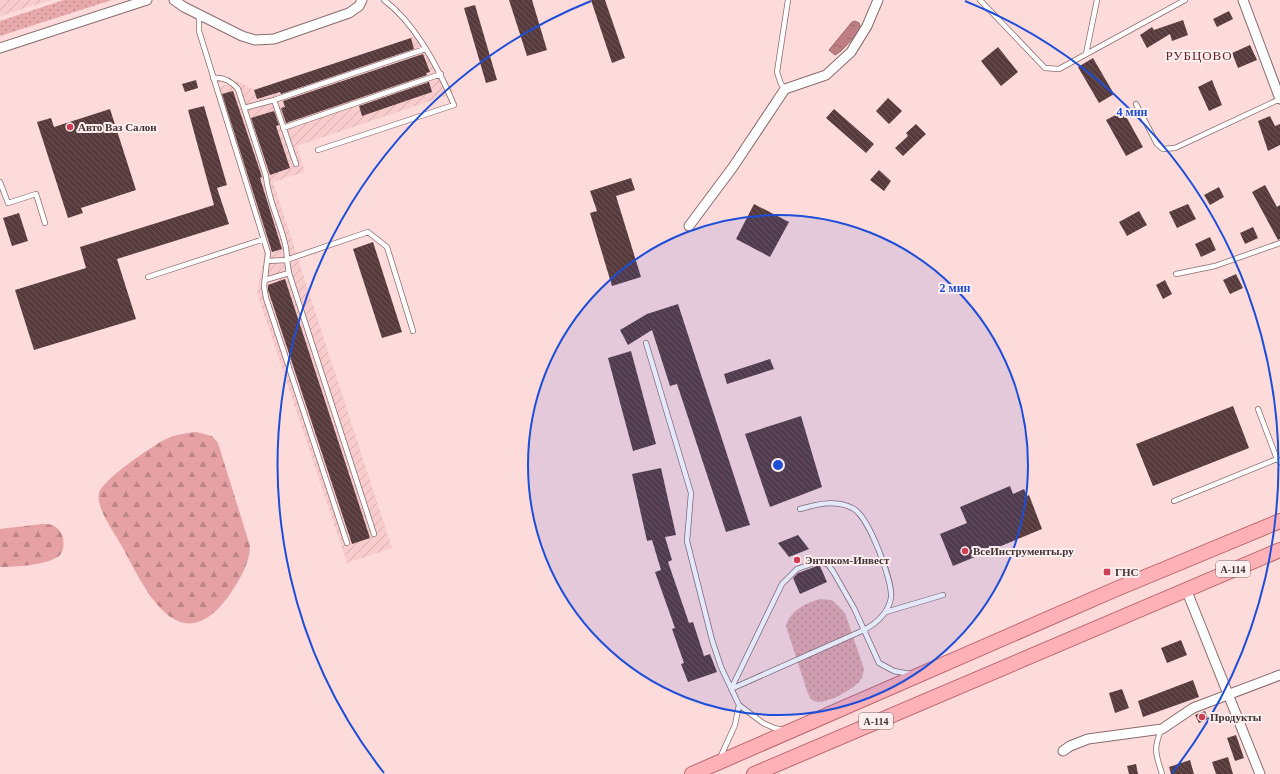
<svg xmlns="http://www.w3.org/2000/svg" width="1280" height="774" font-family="'Times New Roman',serif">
<defs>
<pattern id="industrial-furrows" width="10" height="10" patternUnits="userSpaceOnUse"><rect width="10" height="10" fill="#f8cccd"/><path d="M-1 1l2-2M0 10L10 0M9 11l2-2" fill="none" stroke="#d6b0b1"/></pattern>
<pattern id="grass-dots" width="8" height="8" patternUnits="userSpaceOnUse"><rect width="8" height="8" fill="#e7a9ab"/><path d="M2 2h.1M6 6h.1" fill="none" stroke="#bd8a8c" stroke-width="1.8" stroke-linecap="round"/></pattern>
<pattern id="forest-firs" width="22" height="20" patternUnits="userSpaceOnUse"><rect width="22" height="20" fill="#e6a1a4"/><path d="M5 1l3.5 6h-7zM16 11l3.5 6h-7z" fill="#bc8486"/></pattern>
<pattern id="water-ripples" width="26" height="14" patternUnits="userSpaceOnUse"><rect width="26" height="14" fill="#bf7e81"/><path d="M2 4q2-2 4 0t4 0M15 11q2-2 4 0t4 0" fill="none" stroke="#9d686a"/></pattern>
<pattern id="building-back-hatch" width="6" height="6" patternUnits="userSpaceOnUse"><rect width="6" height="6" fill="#573b3c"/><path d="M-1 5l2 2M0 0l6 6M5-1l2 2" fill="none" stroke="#6d5657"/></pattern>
</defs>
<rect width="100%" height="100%" fill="#fedbdb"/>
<path fill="url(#industrial-furrows)" d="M0 0H51L0 16Z
M419 35 454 93 297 146 305 172 273 182 392 548 347 563 257 293 265 251 214 89 237 81 254 90Z"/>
<path fill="url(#grass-dots)" d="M64 0H112L0 36V21Z
M820 599 832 600 845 613 864 669C863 673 863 677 860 681 853 689 825 706 814 701 811 700 810 697 808 694L786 626C791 610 804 604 820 599Z"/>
<path fill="url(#forest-firs)" d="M196 432 212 436 218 443 250 546C250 563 238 583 228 597 180 662 146 592 124 550 117 536 95 508 99 493 102 480 151 447 164 440 174 435 185 433 196 432Z
M42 524C46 524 51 524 54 526 64 531 67 548 59 556 48 565 14 567 0 567V529Z"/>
<path fill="url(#water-ripples)" stroke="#9a686a" d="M855 21 859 23 861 29 859 32 841 51 835 55 829 50 852 22Z"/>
<path fill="url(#building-back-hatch)" d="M509 0H532L547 50 527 56Z
M591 0H605L625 58 612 63Z
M475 5 497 80 486 83 464 8Z
M1229 11 1233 19 1217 27 1213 19Z
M1183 20 1188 35 1172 41 1170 34 1147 48 1140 35 1152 27 1154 30Z
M411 38 414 49 281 94 280 92 257 99 254 90Z
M1250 45 1257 60 1238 68 1232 53Z
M998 47 1018 72 1001 86 981 61Z
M423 54 430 72 426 73 427 75 286 123 281 108 285 107 283 101Z
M1093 58 1114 94 1099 103 1078 67Z
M196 80 198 88 185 92 182 84Z
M1212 80 1222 105 1209 111 1198 87Z
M429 82 432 92 362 116 359 106Z
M233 91 262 177 260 178 282 249 272 252 222 94Z
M888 98 902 111 889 124 876 111Z
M204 106 227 185 217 188 229 224 117 259 136 319 34 350 15 290 86 268 80 247 214 205 188 110Z
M110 109 136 190 81 208 83 213 68 218 37 122 51 118 54 127Z
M834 109 874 144 866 153 826 118Z
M274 111 279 125 276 126 290 168 270 175 251 118Z
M1123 111 1143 147 1126 156 1106 120Z
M1270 116 1275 126 1280 124V145L1268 151 1258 121Z
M916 124 926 134 903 156 895 148 908 136 906 133Z
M879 170 891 181 884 191 870 180Z
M631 178 635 190 616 196 641 277 612 286 590 213 597 211 590 191Z
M1265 185 1277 207 1280 205V239L1278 240 1252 192Z
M1219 187 1224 197 1210 205 1204 195Z
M754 204 789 222 770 257 736 239Z
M1188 204 1196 219 1177 228 1169 212Z
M1139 211 1147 225 1127 236 1119 222Z
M19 213 28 241 12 246 3 218Z
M1253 227 1258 238 1245 244 1240 233Z
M1210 237 1216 250 1201 257 1195 244Z
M373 242 402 332 382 338 353 249Z
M1236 274 1243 288 1230 294 1223 280Z
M285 279 370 538 352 544 268 290V285Z
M1165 280 1172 294 1163 299 1156 285Z
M678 304 750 525 726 532 677 384 670 386 652 330 628 345 620 330 647 314Z
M631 351 656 444 633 451 608 358Z
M770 359 774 369 727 384 724 374Z
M1233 406 1249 448 1153 486 1136 444Z
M801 416 822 487 770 507 745 434Z
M661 468 676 535 665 537 672 560 668 562 689 623 693 622 704 656 710 654 717 672 688 682 681 664 684 663 672 629 675 628 655 572 661 570 652 540 647 541 632 474Z
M1010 486 1013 494 1024 489 1027 496 1029 495 1042 529 953 566 940 534 967 523 960 507Z
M798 535 809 549 789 557 778 543Z
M817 566H820L827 582 800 594 793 578 798 573Z
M1181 640 1187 655 1167 663 1161 648Z
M1193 680 1199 697 1143 717 1138 701Z
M1122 689 1129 708 1115 713 1109 693Z
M1205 711 1208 719 1199 723 1195 715Z
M1236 735 1244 758 1235 761 1227 738Z
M1228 757 1233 774H1216L1212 762Z
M1190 760 1194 774H1171L1169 767Z
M1136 764 1138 774H1129L1127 766Z"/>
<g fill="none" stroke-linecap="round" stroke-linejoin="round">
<g stroke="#8a6c6c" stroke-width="6">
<path id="lane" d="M980 0 1045 68 1059 69 1185 0
M199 15V31L268 253 264 286 266 298 347 543
M1086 54 1097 0
M213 78C223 77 232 82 238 89L266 176C268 201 281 223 286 248 287 256 287 264 289 273L374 534
M785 89 781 84 777 72 788 0
M1136 104 1157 144 1163 149 1175 148 1280 99
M244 108 274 100
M283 128 441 74
M318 150 454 105C439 69 416 24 384 0
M296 164 274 100 425 49
M0 182 8 203 36 194 45 223
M267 261 286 260 368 232 387 247 413 331
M1176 274 1215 266 1280 243
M148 277 264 239
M265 280 289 273
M646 343 691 493 687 541 712 640 721 667 739 705 763 723 774 728 783 730
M1258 409 1277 459
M1174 501 1277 459 1280 462
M886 612 943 595
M731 689 864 630C877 623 888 614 891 598 893 581 869 518 854 509 837 499 817 504 800 509
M731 689 782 584 797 569 817 562 828 564 834 573 854 608 879 663 894 671 910 674
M1161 730C1153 750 1156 754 1162 774
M720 758 735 725 739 705"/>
</g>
<g stroke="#8a6c6c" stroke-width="11">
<path id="street" d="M174 0 184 7 242 36 255 40 274 39 349 13 359 6 362 0
M1243 0 1280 99
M0 48 147 0
M689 226 733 167 785 89 826 75 851 52 867 26 878 0
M1186 589 1260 774
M1063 751 1070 746 1088 739 1162 729 1193 708 1280 675"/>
</g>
<g stroke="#bc646b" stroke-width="16">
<path id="primary" d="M692 774 1114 590 1280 521
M754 774 1280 550"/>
</g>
<use href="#lane" stroke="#fff" stroke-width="4.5"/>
<use href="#street" stroke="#fff" stroke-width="9"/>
<use href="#primary" stroke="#feb2b8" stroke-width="14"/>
</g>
<circle cx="778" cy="465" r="250" fill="#1d4ed8" fill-opacity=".12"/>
<g fill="none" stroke="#1d4ed8" stroke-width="2">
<circle cx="778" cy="465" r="250"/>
<path d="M384 773A500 500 0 0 1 591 1M965 1A500 500 0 0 1 1172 773"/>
</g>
<g fill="#cf3f54" stroke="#fceeee" stroke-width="1.5">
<circle cx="70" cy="127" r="4"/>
<circle cx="965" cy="551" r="4"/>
<circle cx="797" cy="560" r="4"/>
<rect x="1103" y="568" width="8" height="8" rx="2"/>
<circle cx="1202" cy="717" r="4"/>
</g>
<g text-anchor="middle" stroke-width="4" stroke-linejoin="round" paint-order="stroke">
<g fill="#fceeee" stroke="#7a6c6c" stroke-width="1">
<rect x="1216" y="561" width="34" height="16" rx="3"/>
<rect x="859" y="713" width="34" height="16" rx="3"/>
</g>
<g font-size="10" font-weight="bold" fill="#423434">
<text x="1233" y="573">А-114</text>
<text x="876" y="725">А-114</text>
</g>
<g font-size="11" font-weight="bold" fill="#423434" stroke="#fceeee" text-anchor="start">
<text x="78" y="131">Авто Ваз Салон</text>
<text x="973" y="555">ВсеИнструменты.ру</text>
<text x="805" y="564">Энтиком-Инвест</text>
<text x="1115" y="576">ГНС</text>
<text x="1210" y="721">Продукты</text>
</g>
<g font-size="13" letter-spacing="1" fill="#68222b" stroke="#fceeee">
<text x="1199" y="60">РУБЦОВО</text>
</g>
</g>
<circle cx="778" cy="465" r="6" fill="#1d4ed8" stroke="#fceeee" stroke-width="2"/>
<g font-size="12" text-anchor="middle" font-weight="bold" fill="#1d4ed8" stroke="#fceeee" stroke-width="4" stroke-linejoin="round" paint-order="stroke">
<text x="1132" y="116">4 мин</text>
<text x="955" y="292">2 мин</text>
</g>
</svg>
